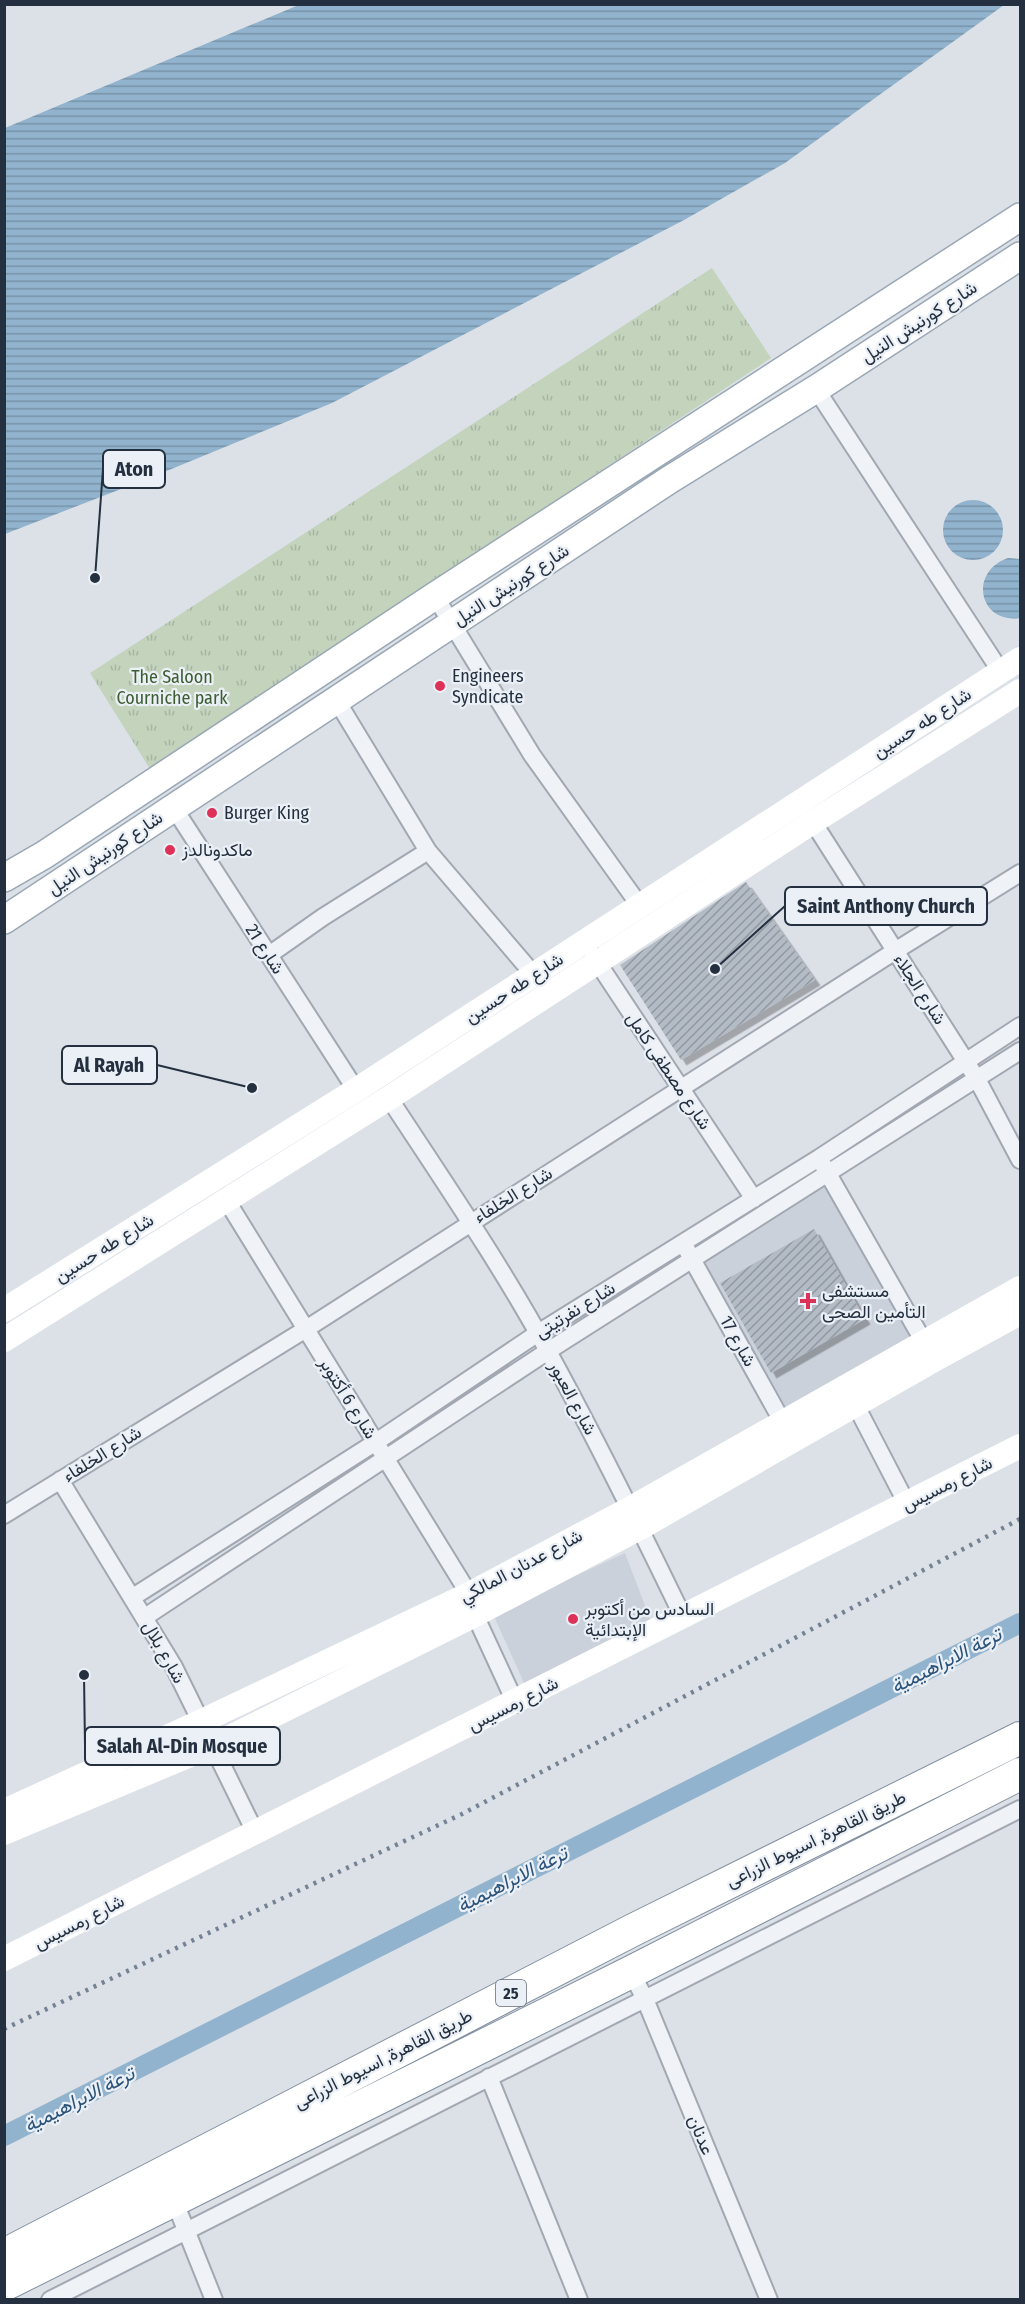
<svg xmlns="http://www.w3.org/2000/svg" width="1025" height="2304" font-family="'Fira Sans Condensed',Vazirmatn,sans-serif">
<defs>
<pattern id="park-tufts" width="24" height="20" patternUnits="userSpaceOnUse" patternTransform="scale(1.5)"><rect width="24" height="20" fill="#c3d3bc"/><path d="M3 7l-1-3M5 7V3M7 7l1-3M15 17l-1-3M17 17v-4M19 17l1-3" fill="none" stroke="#a7b5a3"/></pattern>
<pattern id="water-rules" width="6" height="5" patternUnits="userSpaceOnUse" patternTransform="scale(1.5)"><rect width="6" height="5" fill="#92b3cd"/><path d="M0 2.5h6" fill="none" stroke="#7792a8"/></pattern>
<pattern id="building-hatch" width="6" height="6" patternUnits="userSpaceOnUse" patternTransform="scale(1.5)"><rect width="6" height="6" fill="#b3bbc5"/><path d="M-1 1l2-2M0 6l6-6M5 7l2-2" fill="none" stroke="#9198a1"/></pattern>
<filter id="shadow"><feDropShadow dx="5.5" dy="5.5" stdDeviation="0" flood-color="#0004"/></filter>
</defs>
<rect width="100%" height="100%" fill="#dce1e8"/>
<path fill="#cad1da" d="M827 1176 922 1343 783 1419 694 1260Z
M625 1553 652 1624 524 1683 493 1614Z"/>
<path fill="url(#park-tufts)" d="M712 268 771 358 150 769 90 673Z"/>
<path fill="url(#water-rules)" d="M301 4H1004V5L785 163 684 220 332 403 152 477 5 534V128Z
M943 530a30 30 0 1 1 60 0a30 30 0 1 1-60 0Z
M1008 558 1020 559V618C979 624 968 572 1008 558Z"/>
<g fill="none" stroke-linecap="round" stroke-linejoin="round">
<path stroke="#92b3cd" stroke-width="20" d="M4 2136 1020 1623"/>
</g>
<path fill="url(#building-hatch)" filter="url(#shadow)" d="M746 882 815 980 681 1060 620 965Z
M814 1229 865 1319 771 1373 720 1283Z"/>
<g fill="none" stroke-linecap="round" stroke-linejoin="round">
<g stroke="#a1a8b2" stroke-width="20">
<path id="street" d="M816 389 1001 672
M435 596 532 755 640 906
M337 701 428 851 534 975
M174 808 356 1090
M813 822 977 1079 1020 1160
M592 954 754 1199
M269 955 323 917 428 851
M389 1098C444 1182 501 1265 549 1353 596 1439 640 1528 683 1617
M823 1165 929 1351
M227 1201 469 1594
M687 1250 787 1430
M851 1396 907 1504
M60 1480 174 1667 255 1832
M4 1515 306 1329 895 951 1020 873
M133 1597 376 1442 538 1333 819 1158 1020 1026
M475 1615 516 1704
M145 1617 548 1351 1020 1051
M631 1972 645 1999 769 2300
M489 2077 579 2300
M174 2200 214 2300
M50 2300 1020 1809"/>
</g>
<g stroke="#9aa7b5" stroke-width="30">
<path id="primary" d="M4 878 44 855 435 596 1020 217
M4 920 669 480 816 389 1020 256"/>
</g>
<g stroke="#8290a0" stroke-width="34">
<path id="highway" d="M4 2255 633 1930 1020 1738
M4 2285 631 1972 1020 1774"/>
</g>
<use href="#street" stroke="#eff2f6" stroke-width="16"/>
<path stroke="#fff" stroke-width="24" d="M4 1310 356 1090 1020 659
M4 1340 389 1098 813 822 1020 691
M4 1811 200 1722 469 1594 631 1508 1020 1288
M4 1833 212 1746 475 1615 640 1528 934 1360 1020 1313
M4 1959C343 1788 683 1619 1020 1446"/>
<use href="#primary" stroke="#fff" stroke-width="27"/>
<use href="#highway" stroke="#fff" stroke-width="32"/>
<path stroke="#748293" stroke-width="4.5" stroke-dasharray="3 6" stroke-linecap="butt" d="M4 2029 462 1814 1020 1519"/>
</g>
<g fill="#dd3157" stroke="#ebf0f6" stroke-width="2">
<circle cx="440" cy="686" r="6"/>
<circle cx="212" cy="813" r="6"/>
<circle cx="170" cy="850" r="6"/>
<path d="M805 1292h6v6h6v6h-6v6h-6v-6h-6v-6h6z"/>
<circle cx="573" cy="1619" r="6"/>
</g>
<g text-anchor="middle" stroke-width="4.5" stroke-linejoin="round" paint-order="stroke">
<rect fill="#ebf0f6" stroke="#606a77" stroke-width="1.5" x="496" y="1980" width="30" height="26" rx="4.5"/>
<g font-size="16" font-weight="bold" fill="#243040">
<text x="511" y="1999">25</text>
</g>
<g font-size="18" fill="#243040" stroke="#ebf0f6">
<text transform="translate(919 322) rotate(-33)" y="6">شارع كورنيش النيل</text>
<text transform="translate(511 585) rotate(-33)" y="6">شارع كورنيش النيل</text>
<text transform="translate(922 723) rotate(-33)" y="6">شارع طه حسين</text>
<text transform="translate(105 853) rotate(-34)" y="6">شارع كورنيش النيل</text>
<text transform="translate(265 949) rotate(57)" y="6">شارع 21</text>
<text transform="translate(514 988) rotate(-33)" y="6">شارع طه حسين</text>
<text transform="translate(920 989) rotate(57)" y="6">شارع الجلاء</text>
<text transform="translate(669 1071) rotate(56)" y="6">شارع مصطفى كامل</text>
<text transform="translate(513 1195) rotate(-32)" y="6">شارع الخلفاء</text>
<text transform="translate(104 1248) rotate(-32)" y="6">شارع طه حسين</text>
<text transform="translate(575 1310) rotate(-32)" y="6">شارع نفرتيتى</text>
<text transform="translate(738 1341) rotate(61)" y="6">شارع 17</text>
<text transform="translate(348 1398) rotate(58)" y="6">شارع 6 أكتوبر</text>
<text transform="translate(573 1398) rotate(62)" y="6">شارع العبور</text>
<text transform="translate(102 1454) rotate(-32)" y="6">شارع الخلفاء</text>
<text transform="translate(947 1484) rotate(-27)" y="6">شارع رمسيس</text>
<text transform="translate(521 1566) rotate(-28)" y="6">شارع عدنان المالكي</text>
<text transform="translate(164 1652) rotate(61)" y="6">شارع بلال</text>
<text transform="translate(513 1704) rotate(-27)" y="6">شارع رمسيس</text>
<text transform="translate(816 1839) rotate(-26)" y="6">طريق القاهرة, اسيوط الزراعى</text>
<text transform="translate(79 1922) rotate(-27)" y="6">شارع رمسيس</text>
<text transform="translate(383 2059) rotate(-27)" y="6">طريق القاهرة, اسيوط الزراعى</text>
<text transform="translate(701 2135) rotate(68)" y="6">عدنان</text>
</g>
<g font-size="18" fill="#243040" stroke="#ebf0f6" text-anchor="start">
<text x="452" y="682">Engineers<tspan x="452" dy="21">Syndicate</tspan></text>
<text x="224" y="819">Burger King</text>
<text x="182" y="856">ماكدونالدز</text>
<text x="822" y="1297">مستشفى<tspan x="822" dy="21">التأمين الصحى</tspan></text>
<text x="585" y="1615">السادس من أكتوبر<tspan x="585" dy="21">الإبتدائية</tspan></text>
</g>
<g font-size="18" fill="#3b5d30" stroke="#ebf0f6">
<text x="172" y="683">The Saloon<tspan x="172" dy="21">Courniche park</tspan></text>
</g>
<g font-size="20" font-style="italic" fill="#2a5278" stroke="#ebf0f6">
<text transform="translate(946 1660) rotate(-27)" y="7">ترعة الابراهيمية</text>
<text transform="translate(512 1879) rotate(-27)" y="7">ترعة الابراهيمية</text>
<text transform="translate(79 2099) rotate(-27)" y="7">ترعة الابراهيمية</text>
</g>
</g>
<path fill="none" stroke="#243040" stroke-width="2" d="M95 578L103 469M715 969L785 906M252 1088L157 1065M84 1675L85 1746"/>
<g fill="#243040" stroke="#ebf0f6" stroke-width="2">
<circle cx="95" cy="578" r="6"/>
<circle cx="715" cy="969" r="6"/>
<circle cx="252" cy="1088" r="6"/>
<circle cx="84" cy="1675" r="6"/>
</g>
<g fill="#ebf0f6" stroke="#243040" stroke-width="2">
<rect x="103" y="450" width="62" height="38" rx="6"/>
<rect x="785" y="887" width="202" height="38" rx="6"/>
<rect x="62" y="1046" width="95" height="38" rx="6"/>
<rect x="85" y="1727" width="195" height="38" rx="6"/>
</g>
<g font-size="20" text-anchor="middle" font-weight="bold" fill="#243040">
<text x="134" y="476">Aton</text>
<text x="886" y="913">Saint Anthony Church</text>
<text x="109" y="1072">Al Rayah</text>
<text x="182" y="1753">Salah Al-Din Mosque</text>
</g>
<rect width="1025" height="2304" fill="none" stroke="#243040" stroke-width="12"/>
</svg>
